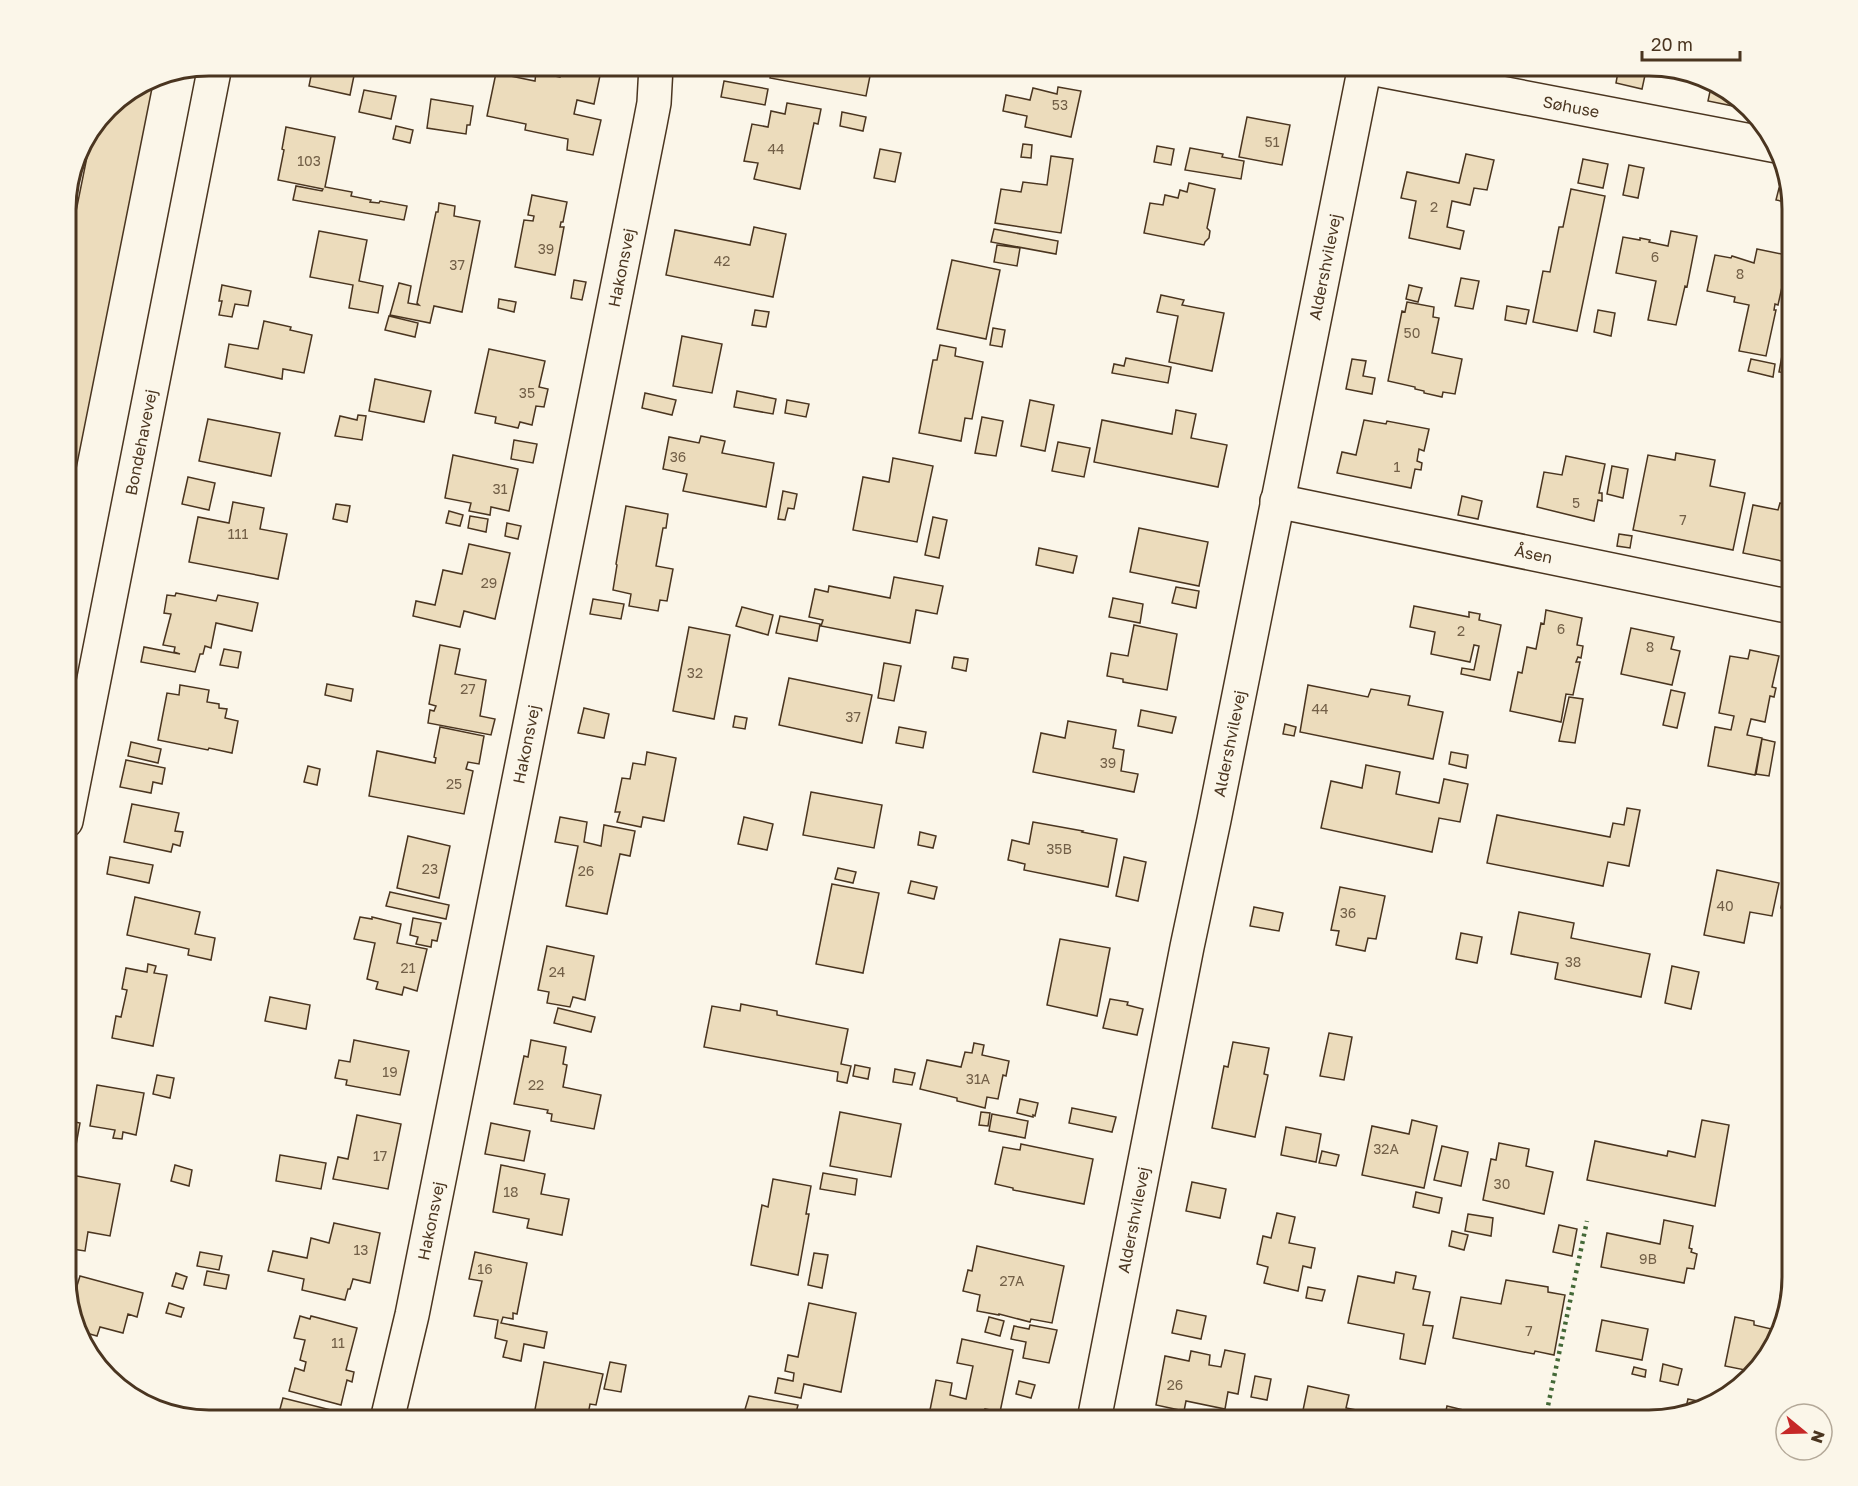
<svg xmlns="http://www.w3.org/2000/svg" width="1858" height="1486" font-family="'Golos Text',sans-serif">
<rect width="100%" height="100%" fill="#fbf6e9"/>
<path fill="#ecdcbc" stroke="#4a3520" stroke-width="1.5" d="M313 66H356L350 95 309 86Z
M563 66H602L594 104 577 100 574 114 601 120 593 155 567 150 568 139 525 130 526 124 487 116 496 73 535 81 536 72 560 77Z
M724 66H747L746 71Z
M773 66H872L866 96 770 78Z
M1619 66H1647L1642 89 1616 83Z
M154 78 66 519V261L92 132 115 102Z
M724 81 768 89 765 105 721 97Z
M1712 82 1735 97 1733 106 1708 101Z
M1058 87 1081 91 1071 137 1025 127 1027 116 1003 111 1006 95 1030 100 1033 88 1057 94Z
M364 90 396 96 391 119 359 112Z
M431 99 473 106 470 125H467L466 134 427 128Z
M787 103 821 109 818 124 814 123 800 189 754 179 758 163 744 161 752 124 768 127 771 111 785 114Z
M842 112 866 117 863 131 840 126Z
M1247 117 1290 125 1282 165 1239 157Z
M396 126 413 130 410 143 393 139Z
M286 127 335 137 325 187 352 192 351 196 371 200 370 202 379 203 380 201 407 206 404 220 293 200 296 186 322 191 323 189 278 180 284 150 282 149Z
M1023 144 1032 145 1031 158 1021 157Z
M1157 146 1174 149 1171 165 1154 162Z
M1190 148 1223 154 1222 157 1244 161 1241 179 1185 170Z
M880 149 901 153 895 182 874 178Z
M1466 154 1494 160 1487 190 1474 188 1470 205 1452 201 1447 227 1464 231 1460 249 1409 238 1416 201 1401 198 1407 172 1459 183Z
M1051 156 1073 159 1061 233 995 223 1001 189 1021 192 1023 182 1047 185Z
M1583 159 1608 164 1603 188 1578 183Z
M1629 165 1644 168 1638 198 1623 195Z
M1189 183 1215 189 1207 228 1210 231 1209 238 1205 242 1204 245 1144 233 1150 203 1163 205 1165 195 1178 198 1180 190 1187 192Z
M1779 188 1787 189 1790 203 1776 200Z
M1571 189 1605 196 1577 331 1533 322 1543 271 1550 272 1559 227H1563Z
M532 195 567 202 563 222H561L560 227H564L555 275 515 267 524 220 533 221 534 216 528 215Z
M439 203 455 206 454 216 480 221 462 312 434 306 430 323 390 315 399 283 411 286 408 303 419 305 417 303 436 212H438Z
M754 227 786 234 773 297 666 275 675 230 750 245Z
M994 229 1058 241 1056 254 991 242Z
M319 231 367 240 359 281 383 286 378 313 349 308 353 285 310 277Z
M1671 231 1697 236 1687 287 1685 286 1676 325 1648 320 1656 281 1616 273 1623 237 1640 240V238L1650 240 1649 242 1668 246Z
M997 245 1020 248 1017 266 994 262Z
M1757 249 1786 255 1783 269H1786L1778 305 1775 304 1774 310H1776L1766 356 1739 351 1749 305 1734 302 1735 297 1707 291 1715 255 1731 258 1732 256 1754 263Z
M952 260 1000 270 986 339 937 329Z
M1461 278 1479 281 1473 309 1455 306Z
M574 280 586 282 582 300 571 298Z
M222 285 251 291 248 306 235 304 232 317 219 315 222 301H219Z
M1409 285 1422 288 1418 302 1406 299Z
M1161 295 1184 300 1182 305 1224 313 1212 371 1169 362 1178 316 1157 312Z
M499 299 516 302 514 312 498 308Z
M1407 302 1434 307 1433 317 1439 318 1432 353 1462 359 1455 394 1443 392 1442 397 1424 393V391L1415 389V387L1388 381 1402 311 1405 312Z
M1507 306 1529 310 1526 324 1505 320Z
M755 310 769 312 766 327 752 325Z
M1598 310 1615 313 1611 336 1594 332Z
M389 316 418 323 415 337 385 330Z
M264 321 291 327 290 330 312 335 304 373 283 369 282 379 225 367 229 344 258 349Z
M993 328 1005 330 1002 347 990 345Z
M682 336 722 344 712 393 673 386Z
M940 345 956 348 955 356 983 362 972 419 965 418 961 441 919 433 933 360H937Z
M1784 345 1792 347V374L1779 372Z
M489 349 545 361 539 387 548 389 544 407 536 406 532 425 520 422 518 428 495 423 496 417 475 413Z
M1126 358 1171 367 1168 383 1112 373 1114 364 1124 366Z
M1352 359 1366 361 1363 376 1375 378 1372 394 1346 389Z
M1751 359 1775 364 1773 377 1748 371Z
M375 379 431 391 424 422 369 411Z
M737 391 776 399 773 414 734 407Z
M645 393 676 400 672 415 642 408Z
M787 400 809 404 806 417 785 413Z
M1030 400 1054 405 1045 451 1021 446Z
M1176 410 1196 414 1191 438 1227 445 1218 487 1094 462 1102 420 1172 434Z
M358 415 366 416 362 440 335 436 340 416 357 420Z
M982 417 1003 421 996 456 975 453Z
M208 419 280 433 271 476 199 461Z
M1364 420 1386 424 1387 421 1429 429 1424 451 1419 449 1417 461 1422 463 1421 470 1415 469 1411 488 1337 473 1342 452 1356 455Z
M701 436 725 441 722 453 774 463 766 507 683 491 687 474 663 469 669 437 699 443Z
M514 440 537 444 533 463 511 459Z
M1058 442 1090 448 1084 477 1052 471Z
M1676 453 1715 460 1710 486 1745 493 1733 550 1633 530 1648 455 1675 460Z
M453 455 518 469 509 511 491 507 490 515 469 511 471 503 445 498Z
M1566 456 1605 464 1599 493H1602V501L1598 500 1594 521 1537 507 1544 472 1562 475Z
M893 458 933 466 917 542 853 530 863 477 889 482Z
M1612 466 1628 469 1623 498 1607 494Z
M188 477 215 483 209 510 182 504Z
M783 491 797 494 794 509 788 508 785 520 778 519Z
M1462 496 1482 501 1478 519 1458 515Z
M233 502 264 508 260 529 287 534 278 579 189 562 198 517 229 523Z
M1780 503 1792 506V563L1743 553 1753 505 1778 510Z
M336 504 350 506 347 522 333 519Z
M626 506 668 514 666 528H663L656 566 673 569 667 601 660 600 658 611 629 606 631 594 613 590 617 565 616 564Z
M449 511 463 515 460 526 446 523Z
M470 516 488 519 486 532 468 528Z
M933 517 947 520 939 558 925 555Z
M507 523 521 526 518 539 505 536Z
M1139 528 1208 542 1199 586 1130 572Z
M1619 534 1632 536 1630 548 1617 546Z
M469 544 510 553 495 619 464 611 460 627 413 616 416 601 435 605 443 570 462 574Z
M1039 548 1077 556 1073 573 1036 565Z
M894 577 943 586 937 614 916 610 910 643 821 626 823 620 809 617 815 589 828 592 829 586 890 598Z
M1176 587 1199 591 1196 608 1172 603Z
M176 593 216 601 218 595 258 603 252 631 216 623 211 648 205 646 203 654H200L195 672 141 662 144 647 180 654 174 652 175 647 163 645 171 614 164 613 167 595 175 596Z
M1113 598 1143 604 1140 623 1109 617Z
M593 599 624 604 621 619 590 614Z
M1414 606 1469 617V612L1480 614 1479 620 1501 625 1490 680 1461 674 1462 668 1474 670 1479 646 1474 645 1470 662 1431 654 1435 632 1410 627Z
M742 607 773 615 768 635 736 626Z
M1546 610 1582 618 1577 645 1583 646 1581 658 1578 657 1576 662H1580L1573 695 1566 694 1561 722 1510 711 1518 672 1522 673 1527 647 1536 649 1541 623 1544 624Z
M780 616 820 624 817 641 776 633Z
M1134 625 1177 634 1167 690 1123 682V679L1107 676 1111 653 1128 656Z
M689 627 730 635 714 719 673 711Z
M1631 628 1674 637 1671 649 1680 651 1672 685 1621 674Z
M440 645 460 649 455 674 486 680 480 716 495 719 491 735 428 723 430 710 434 711 436 706 429 704Z
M224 649 241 652 238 668 220 665Z
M1750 650 1779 656 1772 687 1776 688 1774 697 1770 696 1765 722 1751 719 1747 735 1762 738 1755 775 1708 766 1715 727 1731 730 1734 716 1719 713 1730 656 1748 659Z
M954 657 968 659 966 671 952 668Z
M884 663 901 666 894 701 878 698Z
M789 678 872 695 862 743 779 725Z
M327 684 353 689 351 701 325 695Z
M180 685 209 690 207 702 219 704V708L227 709 225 718 238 721 232 753 209 748 208 750 158 740 167 693 179 695Z
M1308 685 1368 697 1371 689 1410 696 1408 705 1443 712 1433 759 1300 732Z
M1671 690 1685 693 1677 728 1663 725Z
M1569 697 1583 699 1575 743 1559 741Z
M584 708 609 714 604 738 578 733Z
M1141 710 1176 717 1172 733 1138 726Z
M735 716 747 718 745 729 733 727Z
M1068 721 1116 730 1113 748 1124 750 1121 771 1138 774 1134 792 1033 772 1041 733 1065 738Z
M1285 724 1296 727 1294 736 1283 734Z
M440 727 484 736 479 764 468 762 466 769 473 771 464 814 369 796 377 751 435 763 436 758 434 757Z
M899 727 926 732 923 748 896 743Z
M1762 739 1775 742 1769 776 1756 774Z
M131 742 161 749 158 763 128 756Z
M647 752 676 758 664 821 643 817 641 827 617 822 620 812H615L622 778 630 779 633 763 645 765Z
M1451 752 1468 755 1466 768 1449 764Z
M126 760 165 768 162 784 153 782 151 793 120 787Z
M1366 765 1400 772 1396 794 1439 803 1444 779 1468 784 1460 822 1439 818 1432 852 1321 828 1331 781 1362 788Z
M308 766 320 769 317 785 304 782Z
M811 792 882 805 874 848 803 835Z
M132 804 179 813 175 831 183 832 180 846 173 844 171 852 124 842Z
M1627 808 1640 810 1629 866 1608 862 1603 886 1487 863 1497 815 1610 837 1613 823 1624 825Z
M560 817 587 822 584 842 601 846 604 825 635 831 630 856 620 854 607 914 566 906 578 846 555 842Z
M744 817 773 824 767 850 738 844Z
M1033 822 1083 831 1082 832 1117 839 1108 887 1024 870 1025 864 1008 860 1012 840 1029 844Z
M920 832 936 836 933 848 918 845Z
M408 836 450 846 439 898 397 888Z
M1792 856V910L1781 908Z
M110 857 153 865 149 883 107 874Z
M1124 857 1146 862 1138 901 1116 896Z
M838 868 856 872 853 883 835 879Z
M1717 870 1779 883 1772 916 1750 912 1744 943 1704 935Z
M911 881 937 887 934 899 908 893Z
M832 884 879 893 863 973 816 964Z
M1340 887 1385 896 1376 939 1368 938 1365 951 1336 945 1339 931 1331 930Z
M390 892 449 905 446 919 386 906Z
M135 897 200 912 195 934 215 938 211 960 188 955 189 949 127 935Z
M1254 907 1283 913 1279 931 1250 926Z
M1519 912 1574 923 1571 938 1650 954 1641 997 1555 979 1558 963 1511 954Z
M360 917 372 919V917L401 924 397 943 427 949 417 991 404 987 402 995 376 989 378 982 367 979 375 943 354 939Z
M413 918 441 923 437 941 432 940 431 947 416 944 418 937 410 935Z
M1461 933 1482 937 1477 963 1456 959Z
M1060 939 1110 948 1097 1016 1047 1005Z
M547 946 594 956 585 1000 573 997 570 1007 547 1003 549 992 538 990Z
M148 964 156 966 154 973 167 975 153 1046 112 1038 116 1016 121 1017 127 990 122 989 126 968 147 972Z
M1672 966 1699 972 1691 1009 1665 1003Z
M270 997 310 1005 306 1029 265 1021Z
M1110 999 1128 1002 1127 1005 1143 1009 1137 1035 1103 1028Z
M741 1004 777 1011V1015L848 1029 841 1064 851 1066 847 1083 837 1081 838 1072 704 1047 712 1006 740 1011Z
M558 1008 595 1017 591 1032 554 1023Z
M1329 1033 1352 1037 1344 1080 1320 1076Z
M354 1040 409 1051 400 1095 346 1085 347 1080 335 1078 339 1060 350 1062Z
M531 1040 566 1047 563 1064 567 1065 563 1087 601 1095 594 1129 551 1121 552 1114 547 1113 548 1110 514 1104 524 1056 528 1057Z
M1233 1042 1269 1048 1264 1074 1268 1075 1255 1137 1212 1128 1224 1066 1228 1067Z
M974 1043 984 1045 982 1055 1009 1061 1006 1076 1003 1075 998 1099 987 1097 985 1108 957 1101V1098L920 1089 927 1060 961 1067 965 1052 972 1053Z
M855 1065 870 1068 868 1079 853 1076Z
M895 1069 915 1073 912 1085 893 1082Z
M157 1075 174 1078 170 1098 153 1094Z
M97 1085 144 1093 136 1135 123 1132 122 1139 113 1138 115 1130 90 1126Z
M1020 1099 1038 1103 1035 1116 1033 1115V1117L1017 1113Z
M1072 1108 1116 1117 1112 1132 1069 1123Z
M840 1112 901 1124 891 1177 830 1166Z
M981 1112 990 1113 988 1126 979 1125Z
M992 1114 1028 1121 1025 1138 989 1131Z
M357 1115 401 1124 388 1189 333 1179 338 1157 348 1159Z
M66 1120 80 1123 76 1145 66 1143Z
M1412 1120 1437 1126 1424 1188 1362 1175 1372 1126 1409 1134Z
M1702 1120 1729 1125 1715 1206 1587 1180 1595 1141 1667 1156 1668 1151 1695 1157Z
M491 1123 530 1131 524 1161 485 1154Z
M1286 1127 1321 1134 1316 1162 1281 1155Z
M1499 1143 1529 1149 1526 1166 1553 1172 1544 1214 1483 1200 1491 1159 1496 1160Z
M1021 1144 1093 1159 1084 1204 1013 1190V1188L995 1184 1003 1147 1020 1150Z
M1442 1146 1468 1152 1461 1186 1434 1180Z
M1322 1151 1339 1155 1336 1166 1319 1163Z
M280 1155 326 1163 321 1189 276 1181Z
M175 1165 192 1170 189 1186 171 1181Z
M501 1165 545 1174 541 1194 569 1199 562 1235 527 1228 529 1219 493 1212Z
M823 1173 857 1179 855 1195 820 1189Z
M66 1174 120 1184 110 1236 88 1232 85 1251 66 1248Z
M773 1179 811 1186 806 1214H809L798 1275 751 1265 762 1205 768 1207Z
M1192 1182 1226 1189 1220 1218 1186 1211Z
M1416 1192 1442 1198 1439 1213 1413 1207Z
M1277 1213 1295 1217 1289 1243 1315 1248 1311 1268 1303 1266 1298 1291 1264 1283 1268 1267 1257 1264 1263 1236 1271 1238Z
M1468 1214 1493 1218 1491 1236 1465 1231Z
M1664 1220 1693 1226 1689 1248 1692 1249 1691 1252 1697 1254 1694 1269 1687 1268 1684 1283 1601 1267 1607 1233 1660 1244Z
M334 1223 380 1233 370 1283 353 1279 350 1289H348L345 1300 302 1290 304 1279 268 1271 273 1251 307 1258 311 1238 329 1243Z
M1559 1225 1577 1229 1572 1256 1553 1252Z
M1452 1231 1468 1235 1464 1250 1449 1246Z
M977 1246 1064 1266 1052 1323 1031 1319 1030 1322 999 1314V1315L977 1311 980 1295 963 1291 968 1270 972 1271Z
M200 1252 222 1256 219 1270 197 1266Z
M475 1252 527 1263 517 1314 513 1313V1319L503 1317 501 1323 547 1332 544 1348 524 1344 521 1361 503 1357 507 1341 495 1338 498 1320 474 1316 482 1281 469 1279Z
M814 1253 828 1255 822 1288 808 1285Z
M207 1271 229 1275 226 1289 204 1285Z
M1396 1272 1416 1276 1413 1289 1430 1292 1423 1325 1433 1326 1425 1364 1400 1359 1404 1334 1348 1323 1358 1276 1394 1283Z
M176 1273 187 1277 183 1289 172 1286Z
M80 1276 143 1293 137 1317 128 1314 123 1333 100 1327 97 1336 79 1331 67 1286 76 1289Z
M1506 1280 1548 1287V1292L1565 1295 1554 1355 1535 1351 1534 1354 1453 1338 1461 1297 1501 1304Z
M1308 1287 1325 1290 1322 1301 1306 1298Z
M169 1303 184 1308 181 1317 166 1313Z
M809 1303 856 1313 841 1392 804 1384 801 1398 775 1393 778 1378 793 1381 794 1373 785 1371 788 1355 798 1357Z
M1177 1310 1206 1316 1201 1339 1172 1333Z
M300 1316 310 1319 311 1316 357 1328 346 1370 354 1372 352 1382 347 1380 341 1405 289 1391 295 1368 304 1371 306 1362 300 1360 305 1340 294 1338Z
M989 1317 1004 1321 1000 1336 985 1332Z
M1735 1317 1754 1321V1325L1780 1331 1755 1372 1725 1366Z
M1602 1320 1648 1329 1642 1360 1596 1351Z
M1030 1325 1057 1330 1049 1363 1023 1358 1026 1342 1011 1339 1014 1326 1029 1329Z
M962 1339 1013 1350 1000 1412 985 1409 983 1420 930 1410 936 1380 952 1383 950 1395 966 1399 973 1366 957 1363Z
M1225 1350 1245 1354 1238 1394 1228 1392 1225 1409 1186 1401 1184 1411 1156 1405 1165 1356 1189 1361 1191 1351 1210 1355 1209 1365 1221 1367Z
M544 1362 603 1374 596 1405 590 1404 587 1420H533Z
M610 1362 626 1365 621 1392 604 1389Z
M1663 1364 1682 1369 1678 1385 1660 1381Z
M1634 1367 1646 1370 1645 1377 1632 1374Z
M1255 1376 1271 1379 1267 1400 1251 1397Z
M1019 1381 1035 1385 1031 1398 1016 1394Z
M1308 1386 1349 1395 1346 1408 1388 1416V1418L1395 1420H1301Z
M749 1396 798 1405 794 1420H762L743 1416Z
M283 1398 331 1410 328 1420H277Z
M1688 1399 1698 1401 1696 1409 1685 1411Z
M1447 1406 1476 1413 1475 1420H1477H1444Z
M219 1414 241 1420H218Z"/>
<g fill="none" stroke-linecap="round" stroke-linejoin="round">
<g stroke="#4a3520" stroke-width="36">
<g id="minor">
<path id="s1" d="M1365 67 1777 146"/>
<path id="s2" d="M1277 501 1792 607"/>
<path id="s3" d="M66 821 215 66"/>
<path id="s4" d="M387 1420 412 1315 650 124 654 103 656 66"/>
<path id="s5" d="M1094 1420 1187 947 1214 820 1365 66"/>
</g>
</g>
<use href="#minor" stroke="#fbf6e9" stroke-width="33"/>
<path stroke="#436837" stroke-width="4.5" stroke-dasharray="3 4.5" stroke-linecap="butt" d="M1545 1420 1587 1221"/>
</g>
<g text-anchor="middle" stroke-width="4.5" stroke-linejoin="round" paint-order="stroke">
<g font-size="14" fill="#725f47">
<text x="1060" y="110">53</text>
<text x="1272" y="147">51</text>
<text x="776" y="154">44</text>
<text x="309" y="166">103</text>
<text x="1434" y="212">2</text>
<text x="546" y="254">39</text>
<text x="1655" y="262">6</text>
<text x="722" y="266">42</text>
<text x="457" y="270">37</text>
<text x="1740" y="279">8</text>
<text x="1412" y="338">50</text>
<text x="527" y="398">35</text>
<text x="678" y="462">36</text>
<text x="1397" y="472">1</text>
<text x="500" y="494">31</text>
<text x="1576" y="508">5</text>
<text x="1683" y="525">7</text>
<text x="238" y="539">111</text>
<text x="489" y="588">29</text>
<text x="1561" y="634">6</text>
<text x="1461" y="636">2</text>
<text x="1650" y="652">8</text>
<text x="695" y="678">32</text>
<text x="468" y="694">27</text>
<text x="1320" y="714">44</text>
<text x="853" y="722">37</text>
<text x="1108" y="768">39</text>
<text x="454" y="789">25</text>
<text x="1059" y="854">35B</text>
<text x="430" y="874">23</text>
<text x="586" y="876">26</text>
<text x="1725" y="911">40</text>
<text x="1348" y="918">36</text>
<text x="1573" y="967">38</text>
<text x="408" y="973">21</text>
<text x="557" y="977">24</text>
<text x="390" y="1077">19</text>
<text x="978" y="1084">31A</text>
<text x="536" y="1090">22</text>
<text x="1386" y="1154">32A</text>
<text x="380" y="1161">17</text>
<text x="1502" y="1189">30</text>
<text x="511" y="1197">18</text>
<text x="361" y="1255">13</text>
<text x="1648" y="1264">9B</text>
<text x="485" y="1274">16</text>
<text x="1012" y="1286">27A</text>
<text x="1529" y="1336">7</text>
<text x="338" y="1348">11</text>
<text x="1175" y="1390">26</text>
</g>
<g font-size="16" fill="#4a3520" stroke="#fbf6e9">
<text dy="6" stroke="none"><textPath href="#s1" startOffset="210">Søhuse</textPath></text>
<text dy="6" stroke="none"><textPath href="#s5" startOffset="1176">Aldershvilevej</textPath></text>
<text dy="6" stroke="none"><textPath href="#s4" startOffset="1176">Hakonsvej</textPath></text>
<text dy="6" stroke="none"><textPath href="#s3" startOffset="386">Bondehavevej</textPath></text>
<text dy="6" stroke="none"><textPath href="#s2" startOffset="262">Åsen</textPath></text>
<text dy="6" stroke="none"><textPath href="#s5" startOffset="690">Aldershvilevej</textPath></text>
<text dy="6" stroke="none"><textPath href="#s4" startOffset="690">Hakonsvej</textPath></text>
<text dy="6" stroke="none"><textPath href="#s5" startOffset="204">Aldershvilevej</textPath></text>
<text dy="6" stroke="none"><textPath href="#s4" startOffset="204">Hakonsvej</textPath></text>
</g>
</g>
<path d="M0 0H1858V1486H0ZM209 76H1649A133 133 0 0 1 1782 209V1277A133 133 0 0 1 1649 1410H209A133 133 0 0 1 76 1277V209A133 133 0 0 1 209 76Z" fill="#fbf6e9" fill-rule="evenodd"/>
<path fill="none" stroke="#4a3520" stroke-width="3" d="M209 76H1649A133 133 0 0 1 1782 209V1277A133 133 0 0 1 1649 1410H209A133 133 0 0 1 76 1277V209A133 133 0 0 1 209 76Z"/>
<g transform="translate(1804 1432) rotate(109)"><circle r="28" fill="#fbf6e9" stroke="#b4a999" stroke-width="1.5"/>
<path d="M0-4.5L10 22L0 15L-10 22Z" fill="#c62828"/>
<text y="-9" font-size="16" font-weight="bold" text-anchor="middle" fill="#4a3520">N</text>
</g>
<path d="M1642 51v9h98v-9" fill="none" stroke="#4a3520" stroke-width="3"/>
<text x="1651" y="51" font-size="18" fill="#4a3520" stroke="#fbf6e9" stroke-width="4.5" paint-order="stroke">20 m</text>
</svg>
